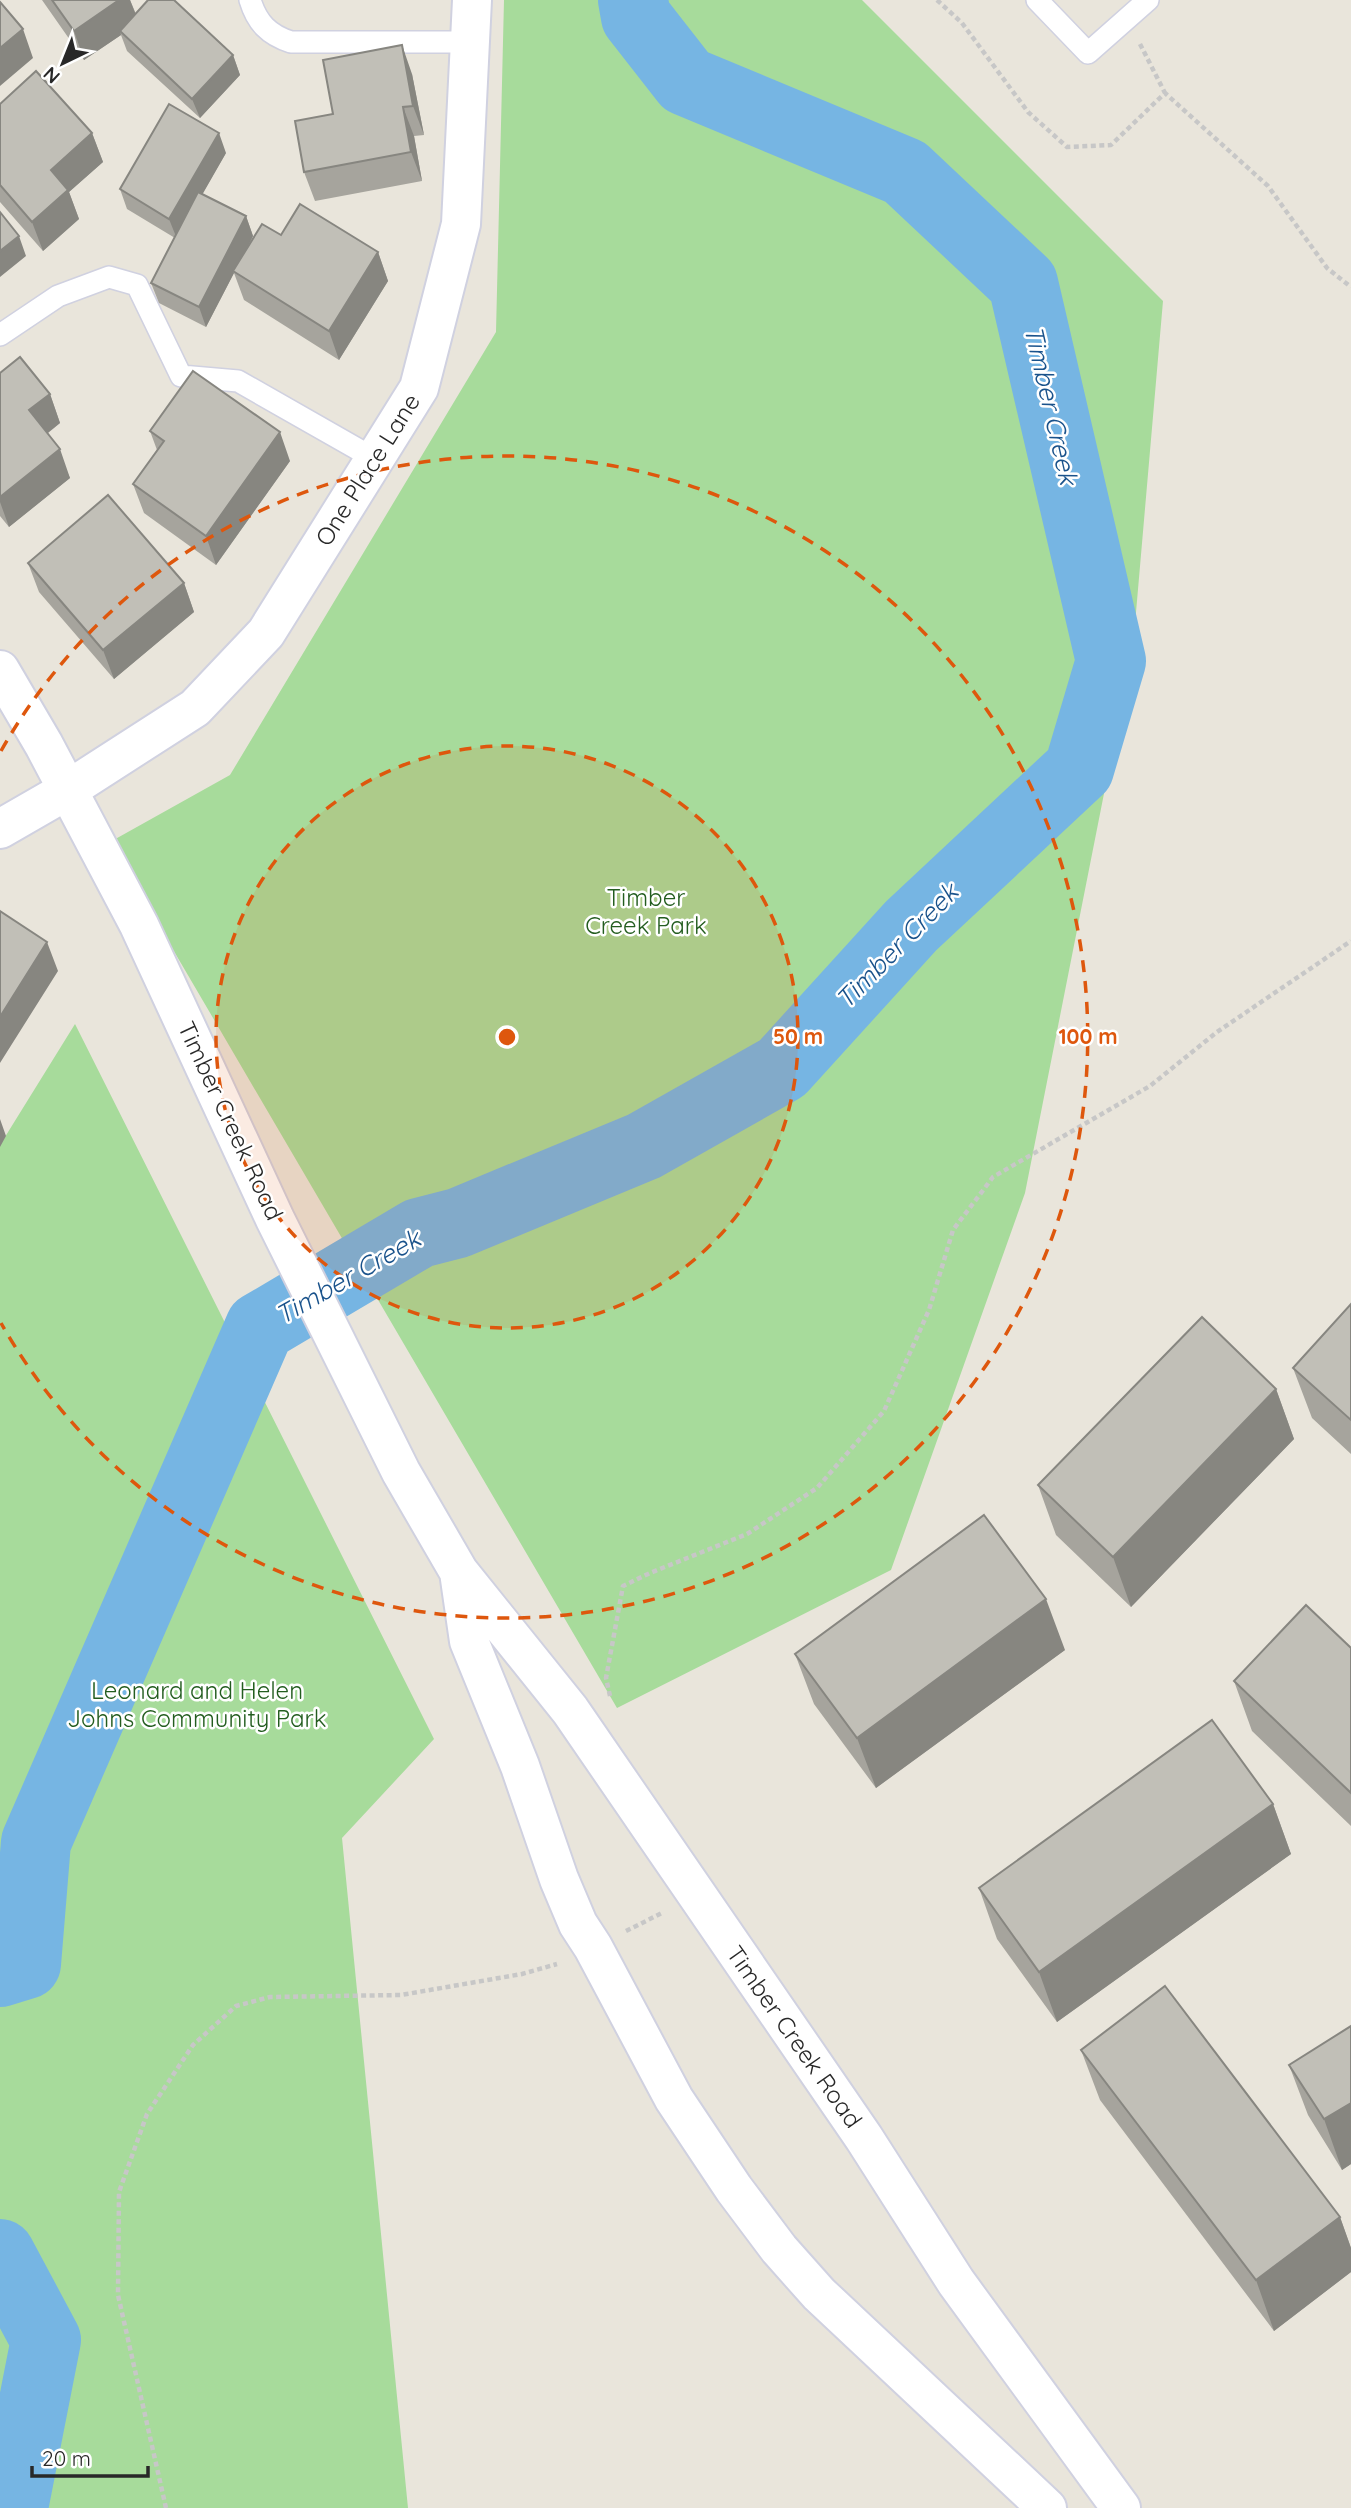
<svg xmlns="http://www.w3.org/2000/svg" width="1351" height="2508" font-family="Quicksand,sans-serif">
<rect width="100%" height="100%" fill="#e9e5db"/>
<path fill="#a7db9b" d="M504 0H862L1163 301 1133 647 1025 1193 891 1570 617 1708 110 842 230 775 496 332Z
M75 1024 434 1739 342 1838 408 2508H0V1145Z"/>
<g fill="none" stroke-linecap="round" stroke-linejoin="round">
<path stroke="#76b5e3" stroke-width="70" d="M0 1972 26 1964 36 1842 260 1327 419 1233 458 1223 644 1146 782 1068 911 926 1079 769 1111 661 1023 283 905 172 686 81 636 17 633 0
M0 2254 46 2340 13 2508"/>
<g stroke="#d0d1e0" stroke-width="24">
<path id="service" d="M250 0C257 23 269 35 291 42H470
M1037 0 1088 53 1148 0
M0 335 58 296 109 277 137 285 181 376 238 381 375 459"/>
</g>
<g stroke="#d0d1e0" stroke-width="42">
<path id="minor" d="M0 829 66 791 195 708 266 633 419 388 461 224 472 0"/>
</g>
<g stroke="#d0d1e0" stroke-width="42">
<path id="tertiary" d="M0 670 44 745 139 925 275 1219 401 1472 459 1572 570 1710 864 2138 956 2282 1121 2508
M459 1572 469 1641 520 1766 559 1879 578 1924 593 1947 674 2099 734 2189 779 2249 819 2294 1047 2508"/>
</g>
<path stroke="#c7c7c7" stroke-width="4.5" stroke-dasharray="5 3.5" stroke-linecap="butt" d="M937 0 962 23 1028 112 1067 147 1111 145 1165 93 1268 186 1327 268 1351 287
M1140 44 1165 93
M610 1696 606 1678 623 1586 650 1573 747 1534 817 1488 884 1411 929 1310 953 1230 993 1177 1150 1086 1217 1032 1351 941
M626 1931 662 1913
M166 2508 118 2295 119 2192 147 2114 193 2045 236 2006 270 1997 401 1995 522 1974 557 1964"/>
<use href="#service" stroke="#fff" stroke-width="21"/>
<use href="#minor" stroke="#fff" stroke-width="38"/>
<use href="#tertiary" stroke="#fff" stroke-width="38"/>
</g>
<path fill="#a6a49d" d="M42 0H130L136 14 233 55 240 75 200 118 127 51 121 35 84 60Z
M412 74 424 135 414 136 422 181 315 201 304 172 333 114Z
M0 104 92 133 103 162 69 192 79 219 43 251 0 202Z
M226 153 202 194 246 216 253 236 247 249 281 235 378 252 388 281 339 360 244 300 234 273 206 327 159 303 151 283 175 238 127 209 120 189Z
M0 373 50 394 60 423 48 433 70 478 9 527 0 516Z
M150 431 290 461 216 565 144 513 133 484 157 450Z
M28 563 184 583 194 612 114 679 39 592Z
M1351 1304V1454L1312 1418 1293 1368Z
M1276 1389 1294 1439 1131 1607 1056 1535 1038 1485Z
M1351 1648V1826L1252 1731 1234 1681Z
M1065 1650 876 1788 814 1704 795 1654Z
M1273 1804 1291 1854 1057 2022 997 1939 979 1888Z
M1351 2026V2164L1342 2170 1308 2115 1289 2065Z
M1081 2050 1340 2217 1351 2248V2272L1274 2331 1100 2100Z"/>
<path fill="#878680" d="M119 0H130L139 23 120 31 121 35 84 60 74 31Z
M23 29 33 58 0 86V48Z
M402 45 412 74 424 135 413 106Z
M233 55 240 75 200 118 192 99Z
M403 107 414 136 422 181 411 152Z
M92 133 103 162 69 192 79 219 43 251 32 222 51 170Z
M219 133 226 153 177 239 169 219Z
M246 216 253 236 235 272 233 271 234 273 206 327 199 307Z
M19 236 26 256 0 277V251Z
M378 252 388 281 339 360 329 331Z
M50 394 60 423 40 439 29 410Z
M280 432 290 461 216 565 206 536Z
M60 449 70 478 9 527 0 502V497Z
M184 583 194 612 114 679 103 650Z
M47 942 58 971 0 1063V1017Z
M0 1119 6 1136 0 1147Z
M1276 1389 1294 1439 1131 1607 1113 1557Z
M1046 1599 1065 1650 876 1788 857 1738Z
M1273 1804 1291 1854 1057 2022 1039 1972Z
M1351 2103V2164L1342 2170 1324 2119Z
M1340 2217 1351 2248V2272L1274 2331 1256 2280Z"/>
<path fill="#c1bfb7" stroke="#878680" stroke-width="2" d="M52 0H119L74 31Z
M148 0H174L233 55 192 99 120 31Z
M0 2 23 29 0 48Z
M402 45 413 106 403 107 411 152 304 172 295 121 333 114 323 60Z
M36 71 92 133 51 170 68 190 32 222 0 185V104Z
M169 104 219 133 169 219 120 189Z
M198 192 246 216 199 307 151 283Z
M300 204 378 252 329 331 233 271 262 224 281 235Z
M0 212 19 236 0 251Z
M20 357 50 394 29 410 60 449 0 497V373Z
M193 371 280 432 206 536 133 484 164 441 150 431Z
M108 495 184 583 103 650 28 563Z
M0 911 47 942 0 1017Z
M1351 1304V1420L1293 1368Z
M1202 1317 1276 1389 1113 1557 1038 1485Z
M984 1515 1046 1599 857 1738 795 1654Z
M1306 1605 1351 1648V1793L1234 1681Z
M1212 1720 1273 1804 1039 1972 979 1888Z
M1165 1986 1340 2217 1256 2280 1081 2050Z
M1351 2026V2103L1324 2119 1289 2065Z"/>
<circle cx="507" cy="1037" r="291" fill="#de570d" fill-opacity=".12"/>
<g fill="none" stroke="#de570d" stroke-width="3.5" stroke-dasharray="12 9">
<circle cx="507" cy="1037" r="291"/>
<path d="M1 751A581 581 0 1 1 1 1323"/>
</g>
<g text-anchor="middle" stroke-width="5" stroke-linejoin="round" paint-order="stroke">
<g font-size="24" fill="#282828" stroke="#fff">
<text transform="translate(368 470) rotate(-58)" y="8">One Place Lane</text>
<text transform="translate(230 1121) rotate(65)" y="8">Timber Creek Road</text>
<text transform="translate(794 2037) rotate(55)" y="8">Timber Creek Road</text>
</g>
<g font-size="24" fill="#235d1f" stroke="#fff">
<text x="646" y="906">Timber<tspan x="646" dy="28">Creek Park</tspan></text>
<text x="197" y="1699">Leonard and Helen<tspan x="197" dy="28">Johns Community Park</tspan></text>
</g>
<g font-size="26" font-style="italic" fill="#19528b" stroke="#fff">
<text transform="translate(1051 405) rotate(77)" y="9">Timber Creek</text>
<text transform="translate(897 946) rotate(-46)" y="9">Timber Creek</text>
<text transform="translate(348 1277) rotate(-30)" y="9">Timber Creek</text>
</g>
</g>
<circle cx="507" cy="1037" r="10" fill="#de570d" stroke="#fff" stroke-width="3.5"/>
<g font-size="21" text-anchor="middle" font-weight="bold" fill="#de570d" stroke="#fff" stroke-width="5" stroke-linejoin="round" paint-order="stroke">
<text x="798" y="1044">50 m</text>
<text x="1088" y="1044">100 m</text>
</g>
<g transform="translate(63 63) rotate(223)" stroke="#ffffff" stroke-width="5" paint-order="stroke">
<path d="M0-5L12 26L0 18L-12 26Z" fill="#282828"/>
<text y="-10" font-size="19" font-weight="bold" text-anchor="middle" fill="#282828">N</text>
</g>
<path d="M32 2466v10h116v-10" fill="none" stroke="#282828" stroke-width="3.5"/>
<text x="42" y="2466" font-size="21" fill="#282828" stroke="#ffffff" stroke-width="5" paint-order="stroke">20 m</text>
</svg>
